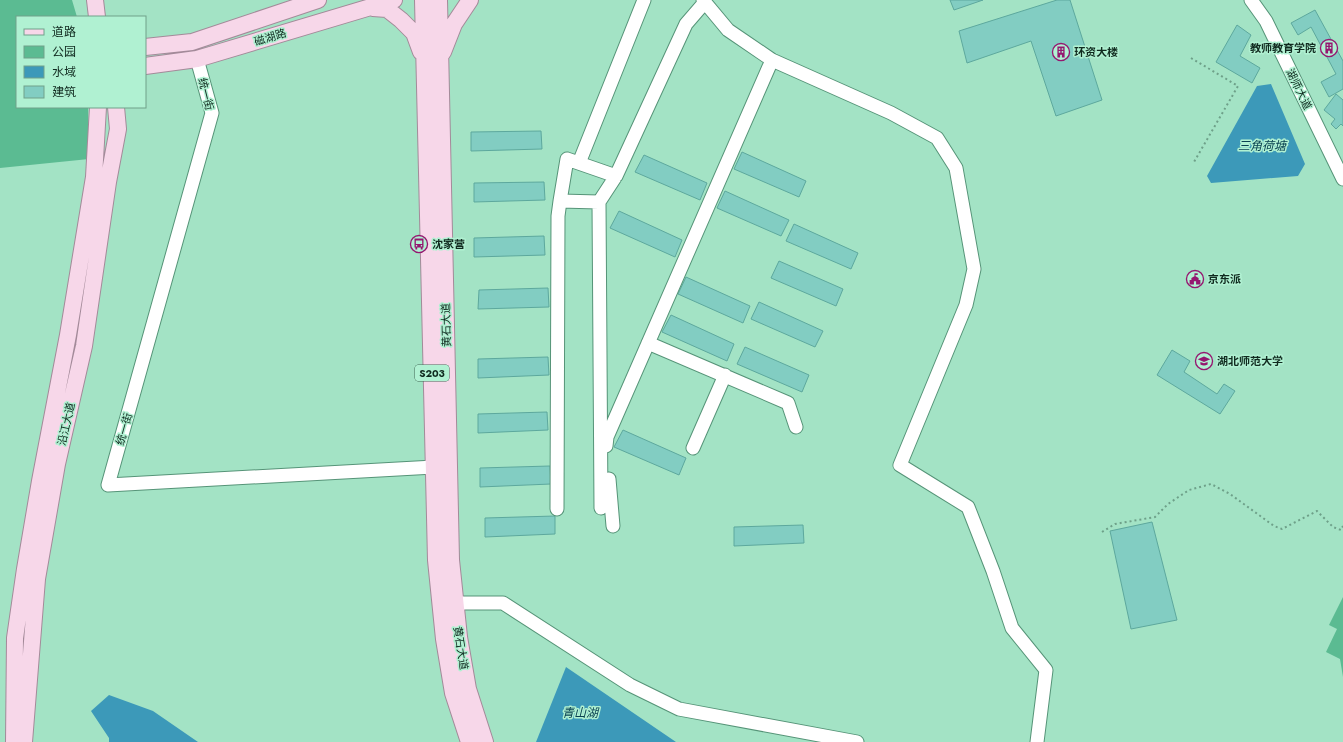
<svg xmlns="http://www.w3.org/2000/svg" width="1343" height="742" font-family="Jost,'Noto Sans SC',sans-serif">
<rect width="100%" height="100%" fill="#a3e3c5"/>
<path fill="#5bbb92" d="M0 0H72L77 17H17V107H88L89 159 0 168Z
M1343 597V677L1340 659 1326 652 1337 629 1329 625Z"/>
<path fill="#3c99b9" d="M1271 84 1305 164 1298 176 1211 183 1207 176 1257 86Z
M566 667 676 742H536Z
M109 695 153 711 198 742H109V738L91 711Z"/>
<path fill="#82cdc2" stroke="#5da89d" d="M950 0H983L954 10Z
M1057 0H1070L1102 100 1056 116 1031 41 967 63 959 31Z
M1315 10 1343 61V89L1329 97 1321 82 1336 74 1311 27 1298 35 1291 23Z
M1237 25 1251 35 1240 56 1260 68 1252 83 1216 62Z
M1336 94 1343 100V126L1341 124 1336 129 1331 124 1335 119 1324 110Z
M541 131 542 149 471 151V132Z
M742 152 806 181 799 197 734 169Z
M644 155 707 183 700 200 635 172Z
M544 182 545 200 474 202V183Z
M725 191 789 220 781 236 717 208Z
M619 211 682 240 675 257 610 228Z
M794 224 858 253 851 269 786 241Z
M544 236 545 255 474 257V238Z
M779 261 843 289 836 306 771 278Z
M686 277 750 306 743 323 678 294Z
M548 288 549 307 478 309 479 290Z
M759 302 823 331 815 347 751 319Z
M671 315 734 344 727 361 662 332Z
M745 347 809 375 802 392 737 364Z
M1172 350 1190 361 1184 372 1217 394 1224 384 1235 391 1220 414 1157 375Z
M548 357 549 375 478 378V359Z
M547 412 548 430 478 433V414Z
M623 430 686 458 679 475 614 447Z
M550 466 551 484 480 487V468Z
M555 516V534L485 537V518Z
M1152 522 1177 620 1131 629 1110 531Z
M803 525 804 543 734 546V527Z"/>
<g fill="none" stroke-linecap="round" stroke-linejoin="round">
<g stroke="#569478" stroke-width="15">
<path id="minor" d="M703 0 728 30 772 60 891 113 937 138 956 168 974 269 966 305 900 465 968 507 993 571 1012 628 1046 670 1037 742
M1251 0 1266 21 1343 179
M197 59 212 113 108 485 434 467
M579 163 644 0
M599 202 560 201 567 159 616 176
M648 343 788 403 796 427
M606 446 607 437 772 60
M693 448 725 375
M609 479 613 526
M601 508 599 202 616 176 686 24 705 2
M557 509 558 216 560 201
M446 605 455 603H503L630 685 679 709 857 742"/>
</g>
<g stroke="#a38a99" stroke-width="18">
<path id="major" d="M95 0 97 17
M423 0 436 560 444 639 453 693 469 742
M439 0 451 560 459 637 468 689 485 742
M373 8 387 9 401 20 414 33 421 52
M145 47 192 42 318 0
M443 52 454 24 470 0
M145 66 197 59 394 0
M14 742 15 638 25 569 40 481 68 335 94 177 98 107
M24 742 37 579 57 464 84 346 108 182 118 129 116 107"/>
</g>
<path stroke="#6ea089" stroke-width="2" stroke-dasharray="2 3" stroke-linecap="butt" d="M1191 58 1238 86 1194 162
M1102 532 1115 524 1155 517 1168 504 1189 490 1211 484 1230 494 1274 526 1282 529 1317 511 1333 527 1341 530 1343 526"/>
<use href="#minor" stroke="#fff" stroke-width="13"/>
<use href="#major" stroke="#f7d7e9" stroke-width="16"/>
</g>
<defs>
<g id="building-ring" transform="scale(0.9)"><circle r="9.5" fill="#b0f1d2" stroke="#951770" stroke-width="1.5"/><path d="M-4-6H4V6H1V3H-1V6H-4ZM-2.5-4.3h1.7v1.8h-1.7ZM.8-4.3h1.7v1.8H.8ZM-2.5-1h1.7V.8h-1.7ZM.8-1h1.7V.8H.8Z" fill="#951770"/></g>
<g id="bus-ring" transform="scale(0.9)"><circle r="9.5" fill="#b0f1d2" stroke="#951770" stroke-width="1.5"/><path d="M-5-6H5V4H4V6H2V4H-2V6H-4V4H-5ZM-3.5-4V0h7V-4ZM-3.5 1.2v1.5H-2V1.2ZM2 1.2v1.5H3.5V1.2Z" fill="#951770"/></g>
<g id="civic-ring" transform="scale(0.9)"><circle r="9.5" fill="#b0f1d2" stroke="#951770" stroke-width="1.5"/><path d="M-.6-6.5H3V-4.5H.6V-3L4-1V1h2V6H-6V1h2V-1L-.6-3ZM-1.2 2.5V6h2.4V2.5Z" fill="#951770"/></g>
<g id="university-ring" transform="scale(0.9)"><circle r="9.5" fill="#b0f1d2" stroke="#951770" stroke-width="1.5"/><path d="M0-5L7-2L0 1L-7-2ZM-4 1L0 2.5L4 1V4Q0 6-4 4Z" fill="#951770"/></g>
</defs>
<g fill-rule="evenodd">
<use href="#building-ring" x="1329" y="48"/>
<use href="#building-ring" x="1061" y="52"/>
<use href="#bus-ring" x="419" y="244"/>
<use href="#civic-ring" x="1195" y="279"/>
<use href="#university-ring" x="1204" y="361"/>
</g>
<g text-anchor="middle" stroke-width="3" stroke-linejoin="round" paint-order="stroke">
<rect fill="#b0f1d2" stroke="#406655" stroke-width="1" x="415" y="365" width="34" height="16" rx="3"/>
<g font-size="10" font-weight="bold" fill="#102a1f">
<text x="432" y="377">S203</text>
</g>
<g font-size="11" fill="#102a1f" stroke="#b0f1d2">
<text transform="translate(270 37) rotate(-17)" y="4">磁湖路</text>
<text transform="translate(1299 89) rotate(64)" y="4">湖师大道</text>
<text transform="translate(206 94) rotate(76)" y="4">统一街</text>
<text transform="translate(446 325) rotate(-91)" y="4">黄石大道</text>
<text transform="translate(66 424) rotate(-77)" y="4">沿江大道</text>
<text transform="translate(124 429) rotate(-74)" y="4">统一街</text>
<text transform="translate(461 648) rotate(81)" y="4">黄石大道</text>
</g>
<g font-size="11" font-weight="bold" fill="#102a1f" stroke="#b0f1d2" text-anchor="start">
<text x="1316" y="52" text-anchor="end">教师教育学院</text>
<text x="1074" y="56">环资大楼</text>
<text x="432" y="248">沈家营</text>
<text x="1208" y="283">京东派</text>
<text x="1217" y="365">湖北师范大学</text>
</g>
<g font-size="12" font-style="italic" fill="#094151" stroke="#b0f1d2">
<text x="1262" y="150">三角荷塘</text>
<text x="580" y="717">青山湖</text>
</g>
</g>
<rect x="16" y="16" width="130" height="92" fill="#b0f1d2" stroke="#70a18a"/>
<rect x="24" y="29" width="20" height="6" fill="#f7d7e9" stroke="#70a18a"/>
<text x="52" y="36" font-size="12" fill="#102a1f">道路</text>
<rect x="24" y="46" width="20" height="12" fill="#5bbb92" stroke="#70a18a"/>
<text x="52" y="56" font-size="12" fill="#102a1f">公园</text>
<rect x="24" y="66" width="20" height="12" fill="#3c99b9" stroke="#70a18a"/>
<text x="52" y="76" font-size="12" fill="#102a1f">水域</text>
<rect x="24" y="86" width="20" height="12" fill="#82cdc2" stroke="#70a18a"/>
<text x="52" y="96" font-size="12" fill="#102a1f">建筑</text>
</svg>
